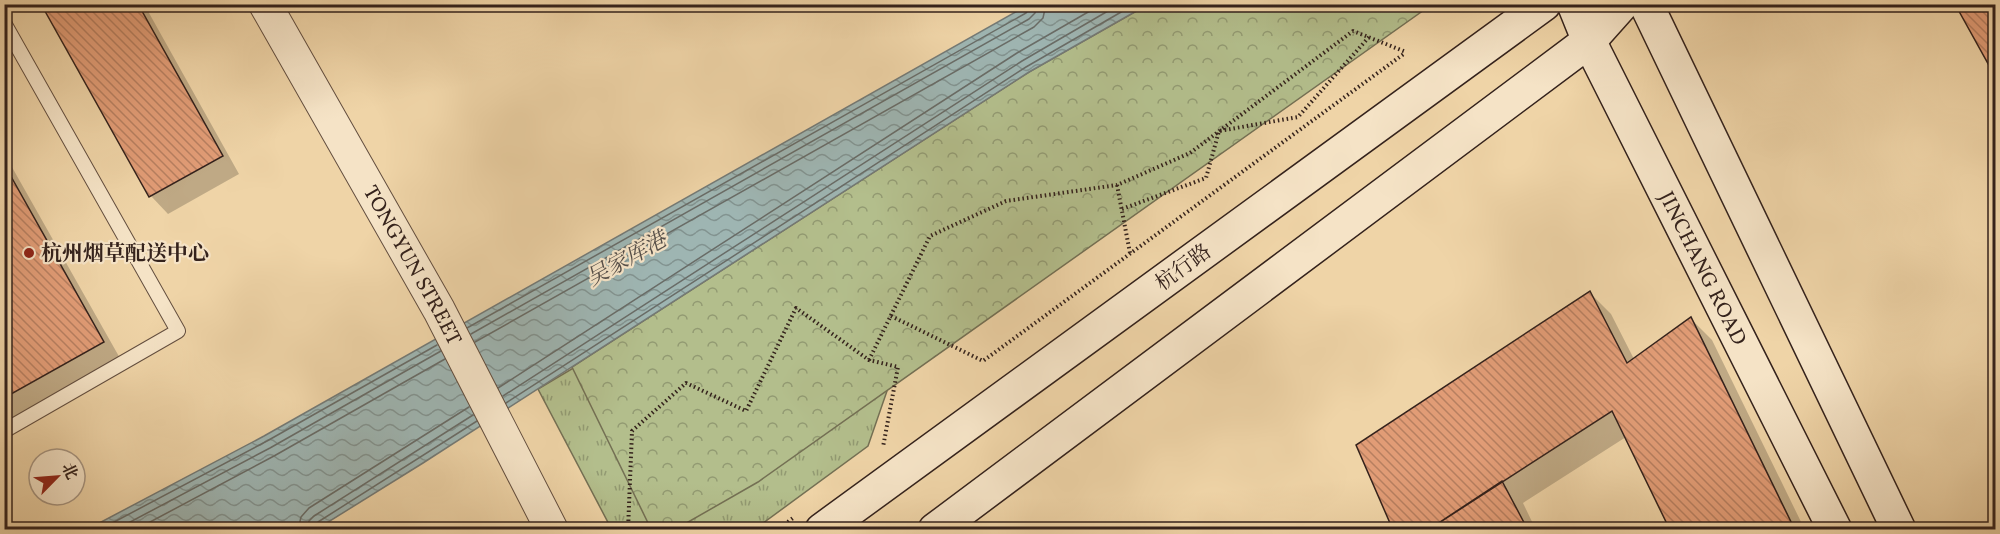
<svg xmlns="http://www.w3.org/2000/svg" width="2000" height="534" font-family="Vollkorn,'Noto Serif SC',serif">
<defs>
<pattern id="grass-tufts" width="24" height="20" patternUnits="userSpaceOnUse" patternTransform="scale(1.5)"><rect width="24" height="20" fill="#b3be8c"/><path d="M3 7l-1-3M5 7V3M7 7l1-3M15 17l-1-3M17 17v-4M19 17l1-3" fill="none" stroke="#929a72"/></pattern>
<pattern id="park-crowns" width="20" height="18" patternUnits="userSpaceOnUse" patternTransform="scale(1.5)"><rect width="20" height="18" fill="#b3be8c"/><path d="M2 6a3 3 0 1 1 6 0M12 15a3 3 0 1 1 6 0" fill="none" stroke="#929a72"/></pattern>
<pattern id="water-waves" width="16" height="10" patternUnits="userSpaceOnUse" patternTransform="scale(1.5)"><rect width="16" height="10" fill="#9eb5b2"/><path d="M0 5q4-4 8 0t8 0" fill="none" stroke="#829390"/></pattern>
<pattern id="building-back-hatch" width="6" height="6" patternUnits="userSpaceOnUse" patternTransform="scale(1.5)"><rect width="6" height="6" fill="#e19c76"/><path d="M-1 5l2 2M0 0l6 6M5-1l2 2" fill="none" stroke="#b77f60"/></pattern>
</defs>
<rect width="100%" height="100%" fill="#efd4a7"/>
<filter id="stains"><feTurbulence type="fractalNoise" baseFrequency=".00333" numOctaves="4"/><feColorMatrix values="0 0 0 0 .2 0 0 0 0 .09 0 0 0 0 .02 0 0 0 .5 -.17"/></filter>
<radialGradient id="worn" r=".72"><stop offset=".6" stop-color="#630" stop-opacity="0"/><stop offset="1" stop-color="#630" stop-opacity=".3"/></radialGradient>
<path fill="url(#grass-tufts)" stroke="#747054" stroke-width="1.5" d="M765 254 887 391 868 446 755 529 612 530 538 389Z"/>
<path fill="url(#park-crowns)" stroke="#747054" stroke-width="1.5" d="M1147 5H1431L758 482 676 529H651L572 367 1029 72Z"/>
<path fill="url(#water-waves)" stroke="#747a76" stroke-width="1.5" d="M1028 5H1147L1029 72 423 463 317 529 86 530 264 436Z"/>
<path fill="#0003" d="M43 4H144L239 174 168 214 151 196Z
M4 153 121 360 4 425Z
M1590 293 1611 314 1634 359 1691 319 1712 340 1805 530H1672L1626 437 1523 503 1536 530H1394Z"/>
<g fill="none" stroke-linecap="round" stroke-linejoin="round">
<path stroke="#696c67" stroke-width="1.5" d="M467 328 1026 13 1029 9V4
M471 334 1029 19 1035 13 1037 4
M475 342 1034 27 1043 18 1046 4
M498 388 1017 53 1102 4
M503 396 1022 61 1120 4
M506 403 1026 67 1135 4
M99 530 267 441 437 345
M115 530 270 448 441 351
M135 530 274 456 445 359
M298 530 301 517 309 508 469 407
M307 530 309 521 314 516 473 415
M315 530 318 522 477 421"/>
</g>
<path fill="url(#building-back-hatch)" stroke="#34221c" stroke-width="1.5" d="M41 4H138L223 156 149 197Z
M1955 4H1996V78Z
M4 164 104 342 4 398Z
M1590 291 1627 363 1691 317 1795 530H1670L1612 411 1428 530H1393L1356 445Z
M1502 481 1528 530H1428Z"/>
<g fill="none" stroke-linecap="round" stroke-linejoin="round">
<g stroke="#634e3f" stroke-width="16">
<path id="service" d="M4 23 178 331 4 431"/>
</g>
<g stroke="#634e3f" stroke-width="34">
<g id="tertiary">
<path id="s1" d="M265 4 439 310 552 530"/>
</g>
</g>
<g stroke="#34221c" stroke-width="36">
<g id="secondary">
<path id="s2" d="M1574 4 1589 41 1835 530"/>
<path d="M1646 4 1899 530"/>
<path d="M822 530 1544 4"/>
<path d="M935 530 1589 41 1622 4"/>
</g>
</g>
<path stroke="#34221c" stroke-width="4" stroke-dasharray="1.5 3" stroke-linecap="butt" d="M1117 185 1130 253
M1122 209 1206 178 1219 131 1298 117 1369 37
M891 316 983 361 1405 53
M869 360 930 236 1006 201 1117 185 1190 153 1353 31 1406 52
M628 530 632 431 686 383 746 411 796 308 869 360 898 367 883 447
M777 530 793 518"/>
<use href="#service" stroke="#f5e3c6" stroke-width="14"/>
<use href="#tertiary" stroke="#f5e3c6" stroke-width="32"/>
<use href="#secondary" stroke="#f5e3c6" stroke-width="33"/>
</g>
<circle fill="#8f2418" stroke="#f5e3c6" stroke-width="2" cx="29" cy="253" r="6"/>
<g text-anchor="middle" stroke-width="4.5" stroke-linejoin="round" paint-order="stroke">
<g font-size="21" font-weight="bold" fill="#34221c" stroke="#f5e3c6" text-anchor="start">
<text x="41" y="260">杭州烟草配送中心</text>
</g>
<g font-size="21" fill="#34221c" stroke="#f5e3c6">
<text dy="7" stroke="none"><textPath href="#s1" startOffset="300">TONGYUN STREET</textPath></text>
<text transform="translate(1183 267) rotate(-36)" y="7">杭行路</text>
<text dy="7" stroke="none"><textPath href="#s2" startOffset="294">JINCHANG ROAD</textPath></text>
</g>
<g font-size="22" font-style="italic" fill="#544e49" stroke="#f5e3c6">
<text transform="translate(626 258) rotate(-29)" y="8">吴家库港</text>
</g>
</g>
<rect width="2000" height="534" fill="none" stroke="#efd4a7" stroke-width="24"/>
<rect x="6" y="6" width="1988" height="522" fill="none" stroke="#34221c" stroke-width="3"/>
<rect x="12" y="12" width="1976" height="510" fill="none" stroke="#34221c" stroke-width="1.5"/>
<g transform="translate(57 477) rotate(65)"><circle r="28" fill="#f5e3c6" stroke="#a89682" stroke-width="1.5"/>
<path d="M0-4.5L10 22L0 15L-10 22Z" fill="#8f2418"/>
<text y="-9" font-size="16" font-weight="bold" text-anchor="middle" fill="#34221c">北</text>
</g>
<rect width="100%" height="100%" filter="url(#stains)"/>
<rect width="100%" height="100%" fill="url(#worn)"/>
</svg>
